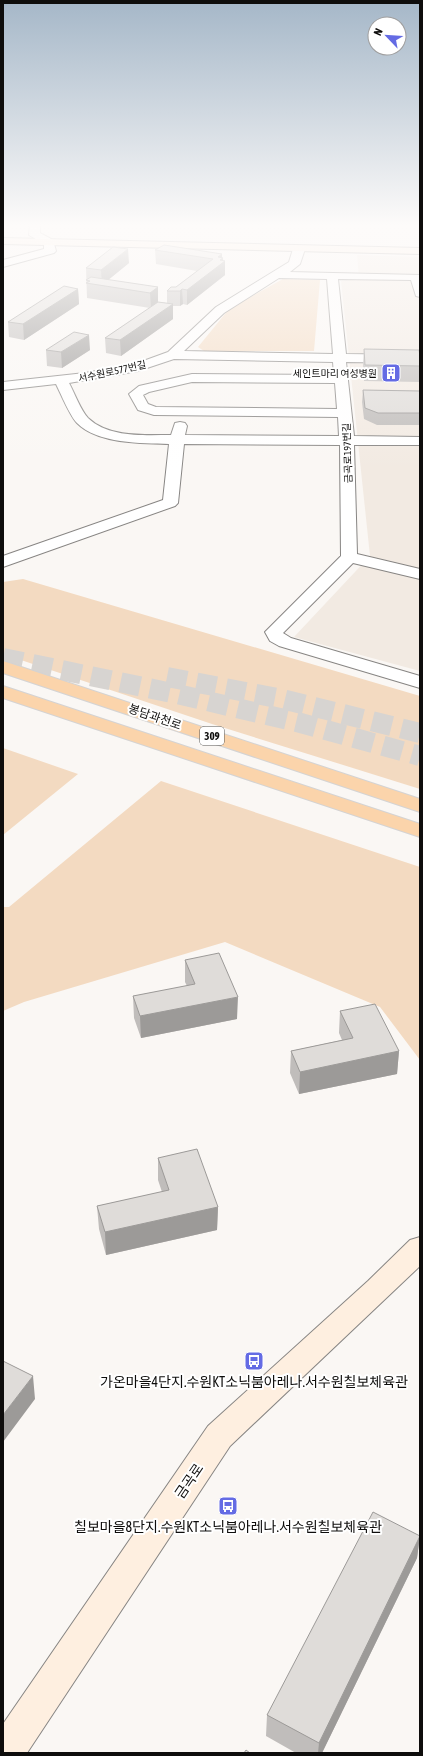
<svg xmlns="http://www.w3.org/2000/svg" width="423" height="1756" font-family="'Asap Condensed','Noto Sans KR',sans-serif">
<rect width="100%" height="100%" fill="#faf7f4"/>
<path fill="#f2eae2" d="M357 255 420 257V671L294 637 370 556 341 281 359 278Z"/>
<path fill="#f3dac1" d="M283 279 320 280 314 351H204L198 347 229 309Z
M23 579 420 696V789L212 724 3 654V582Z
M3 748 78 774 3 835Z
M161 781 420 867V1060L380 1007 225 942 24 1002 3 1011V907H9Z"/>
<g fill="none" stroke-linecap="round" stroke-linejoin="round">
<path stroke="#d7d4d1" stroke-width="20" stroke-dasharray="20 10" stroke-linecap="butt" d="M3 658 177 694 297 722 420 756
M167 677 282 699 420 733"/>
<g stroke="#878583" stroke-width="2">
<path id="minor" d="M30 223H40V233L53 240 56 251 54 253 3 267V260L44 249V244L29 235Z
M299 246 305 249 300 264 290 272 420 275V297L416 296 411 280 338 279 346 354 420 355V363L346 362 354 436 420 437V445H354L357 554 420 569V579L353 563 283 633 291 638 420 676V688L279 646 270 641 265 632 341 556 340 445 184 444 178 503 175 506 3 567V556L163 500 169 444C141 443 98 444 77 423 70 416 61 394 56 384L3 390V382L85 373 135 364 168 352 216 307 289 262 293 249ZM279 278 327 279 333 354 184 351 224 313ZM174 359 333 362 334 375 192 374 139 386 129 394 138 410 154 415 338 417 339 436 185 435 187 426 185 423 180 422 175 423 171 435C144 435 109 438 88 418 81 411 74 392 69 383L138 371ZM192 382 335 383 337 409 156 407 148 404 143 395 149 392Z"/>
</g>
<g stroke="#878583" stroke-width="2">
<path id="secondary" d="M3 238 420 248V254L3 244Z
M420 1237V1266L230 1446 27 1753H3V1724L208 1426 368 1281 410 1240Z"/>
</g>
<g stroke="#d4d3d3" stroke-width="2">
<path id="trunk" d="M3 661 420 799V812L3 673Z
M3 686 420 824V837L3 698Z"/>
</g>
<use href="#minor" fill="#fff" fill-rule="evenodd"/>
<use href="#secondary" fill="#feefe0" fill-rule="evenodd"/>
<use href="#trunk" fill="#fbd4ab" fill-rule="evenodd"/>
</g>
<path fill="#c0bdbb" d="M155 250 222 254V258H223L225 275 187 305 183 304 180 306H173V319L121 356 106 353 105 338 150 308 87 298 86 268 129 263 108 280 158 287V302L167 303V291L176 287 197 271 156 264Z
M78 289 79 304 24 340 9 337 8 322Z
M364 349 420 356V382L364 381 363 365Z
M46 350H90L62 368 47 366Z
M363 390 420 391V425H377L364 419 362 402Z
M185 960 237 1019 141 1038 134 1018 133 996 187 986 185 982Z
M340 1011 399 1051 397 1074 299 1094 290 1073 291 1051 342 1040 339 1033Z
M158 1158 218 1207 217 1230 106 1255 99 1229 97 1206 162 1192 158 1180Z
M420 1536 417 1558 322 1753H296L266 1736 267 1715Z"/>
<path fill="#9c9a98" d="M128 249 129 263 102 285 101 270Z
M222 254V259L223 258V262L225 261V275L187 305V290L218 257Z
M158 287V302L151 308 150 293Z
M78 289 79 304 24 340 23 324Z
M182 289 183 304 180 306V291Z
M173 304V319L121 356 120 340Z
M89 335 90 350 62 368 61 352Z
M238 997 237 1019 141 1038 140 1016Z
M399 1051 397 1074 299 1094 300 1072Z
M218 1207 217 1230 106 1255 105 1232Z
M33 1376 35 1399 3 1442V1415Z
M420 1536 417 1558 322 1753H318L319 1743Z"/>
<path fill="#dfdcd9" stroke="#9c9a98" d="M164 245 222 254 218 257 223 258 220 260 225 261 187 290 182 289 180 291H167L171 287H176L213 259 155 250Z
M113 247 128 249 101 270 86 268Z
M91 277 158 287 150 293 86 283 90 281 86 280Z
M64 286 78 289 23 324 8 322Z
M158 302 173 304 120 340 105 338Z
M74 332 89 335 61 352 46 350Z
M364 349 419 350 420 356V366L365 365Z
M363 390 420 391V413H378L365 408Z
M219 953 238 997 140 1016 133 996 195 984 185 960Z
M375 1004 399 1051 300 1072 291 1051 353 1038 340 1011Z
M197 1149 218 1207 105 1232 97 1206 169 1190 158 1158Z
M3 1361 33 1376 3 1415Z
M373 1512 420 1536 319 1743 267 1715Z
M246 1750 250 1753H244Z"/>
<linearGradient id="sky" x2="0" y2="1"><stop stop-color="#a5b7c8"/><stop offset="0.48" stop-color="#fdfbfa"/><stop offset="1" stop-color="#fdfbfa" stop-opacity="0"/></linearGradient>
<rect width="423" height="469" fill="url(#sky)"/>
<defs>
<g id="building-square" transform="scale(1)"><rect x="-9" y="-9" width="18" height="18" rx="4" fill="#646be4" stroke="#fff"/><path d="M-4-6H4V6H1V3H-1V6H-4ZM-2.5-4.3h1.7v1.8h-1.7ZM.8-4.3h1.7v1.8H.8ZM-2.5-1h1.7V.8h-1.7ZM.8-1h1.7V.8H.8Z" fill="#fff"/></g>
<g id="bus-square" transform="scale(1)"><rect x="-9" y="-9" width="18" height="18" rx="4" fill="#646be4" stroke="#fff"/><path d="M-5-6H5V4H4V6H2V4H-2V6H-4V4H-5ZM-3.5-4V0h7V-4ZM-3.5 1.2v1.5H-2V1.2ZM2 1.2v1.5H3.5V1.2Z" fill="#fff"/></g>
</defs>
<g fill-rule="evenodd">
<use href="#building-square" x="391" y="373"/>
<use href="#bus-square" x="254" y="1361"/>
<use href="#bus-square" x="228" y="1506"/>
</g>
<g text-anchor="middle" stroke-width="4" stroke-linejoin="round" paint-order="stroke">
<g font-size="10" fill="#0e0d0c" stroke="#fff">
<text transform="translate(112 371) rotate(-12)" y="4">서수원로577번길</text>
<text transform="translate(347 453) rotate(-92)" y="4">금곡로197번길</text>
</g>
<g font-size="10" fill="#0e0d0c" stroke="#fff" text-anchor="end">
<text x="377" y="377">세인트마리 여성병원</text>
</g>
<rect fill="#fff" stroke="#565655" stroke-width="1" x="200" y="727" width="24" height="18" rx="3"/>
<g font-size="11" font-weight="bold" fill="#0e0d0c">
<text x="212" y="740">309</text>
</g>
<g font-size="12" fill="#0e0d0c" stroke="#fff">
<text transform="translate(155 717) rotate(19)" y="4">봉담과천로</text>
</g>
<g font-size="14" fill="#0e0d0c" stroke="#fff">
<text x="254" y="1387">가온마을4단지.수원KT소닉붐아레나.서수원칠보체육관</text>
<text x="228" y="1532">칠보마을8단지.수원KT소닉붐아레나.서수원칠보체육관</text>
</g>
<g font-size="14" fill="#0e0d0c" stroke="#fff">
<text transform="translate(189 1481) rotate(-56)" y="5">금곡로</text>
</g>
</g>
<rect width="423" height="1756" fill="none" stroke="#0e0d0c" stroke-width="8"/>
<g transform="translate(387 36) rotate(295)"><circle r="19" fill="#ffffff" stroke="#9f9e9e"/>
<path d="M0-3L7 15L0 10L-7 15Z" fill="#646be4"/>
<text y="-6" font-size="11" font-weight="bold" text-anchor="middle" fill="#0e0d0c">N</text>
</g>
</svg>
